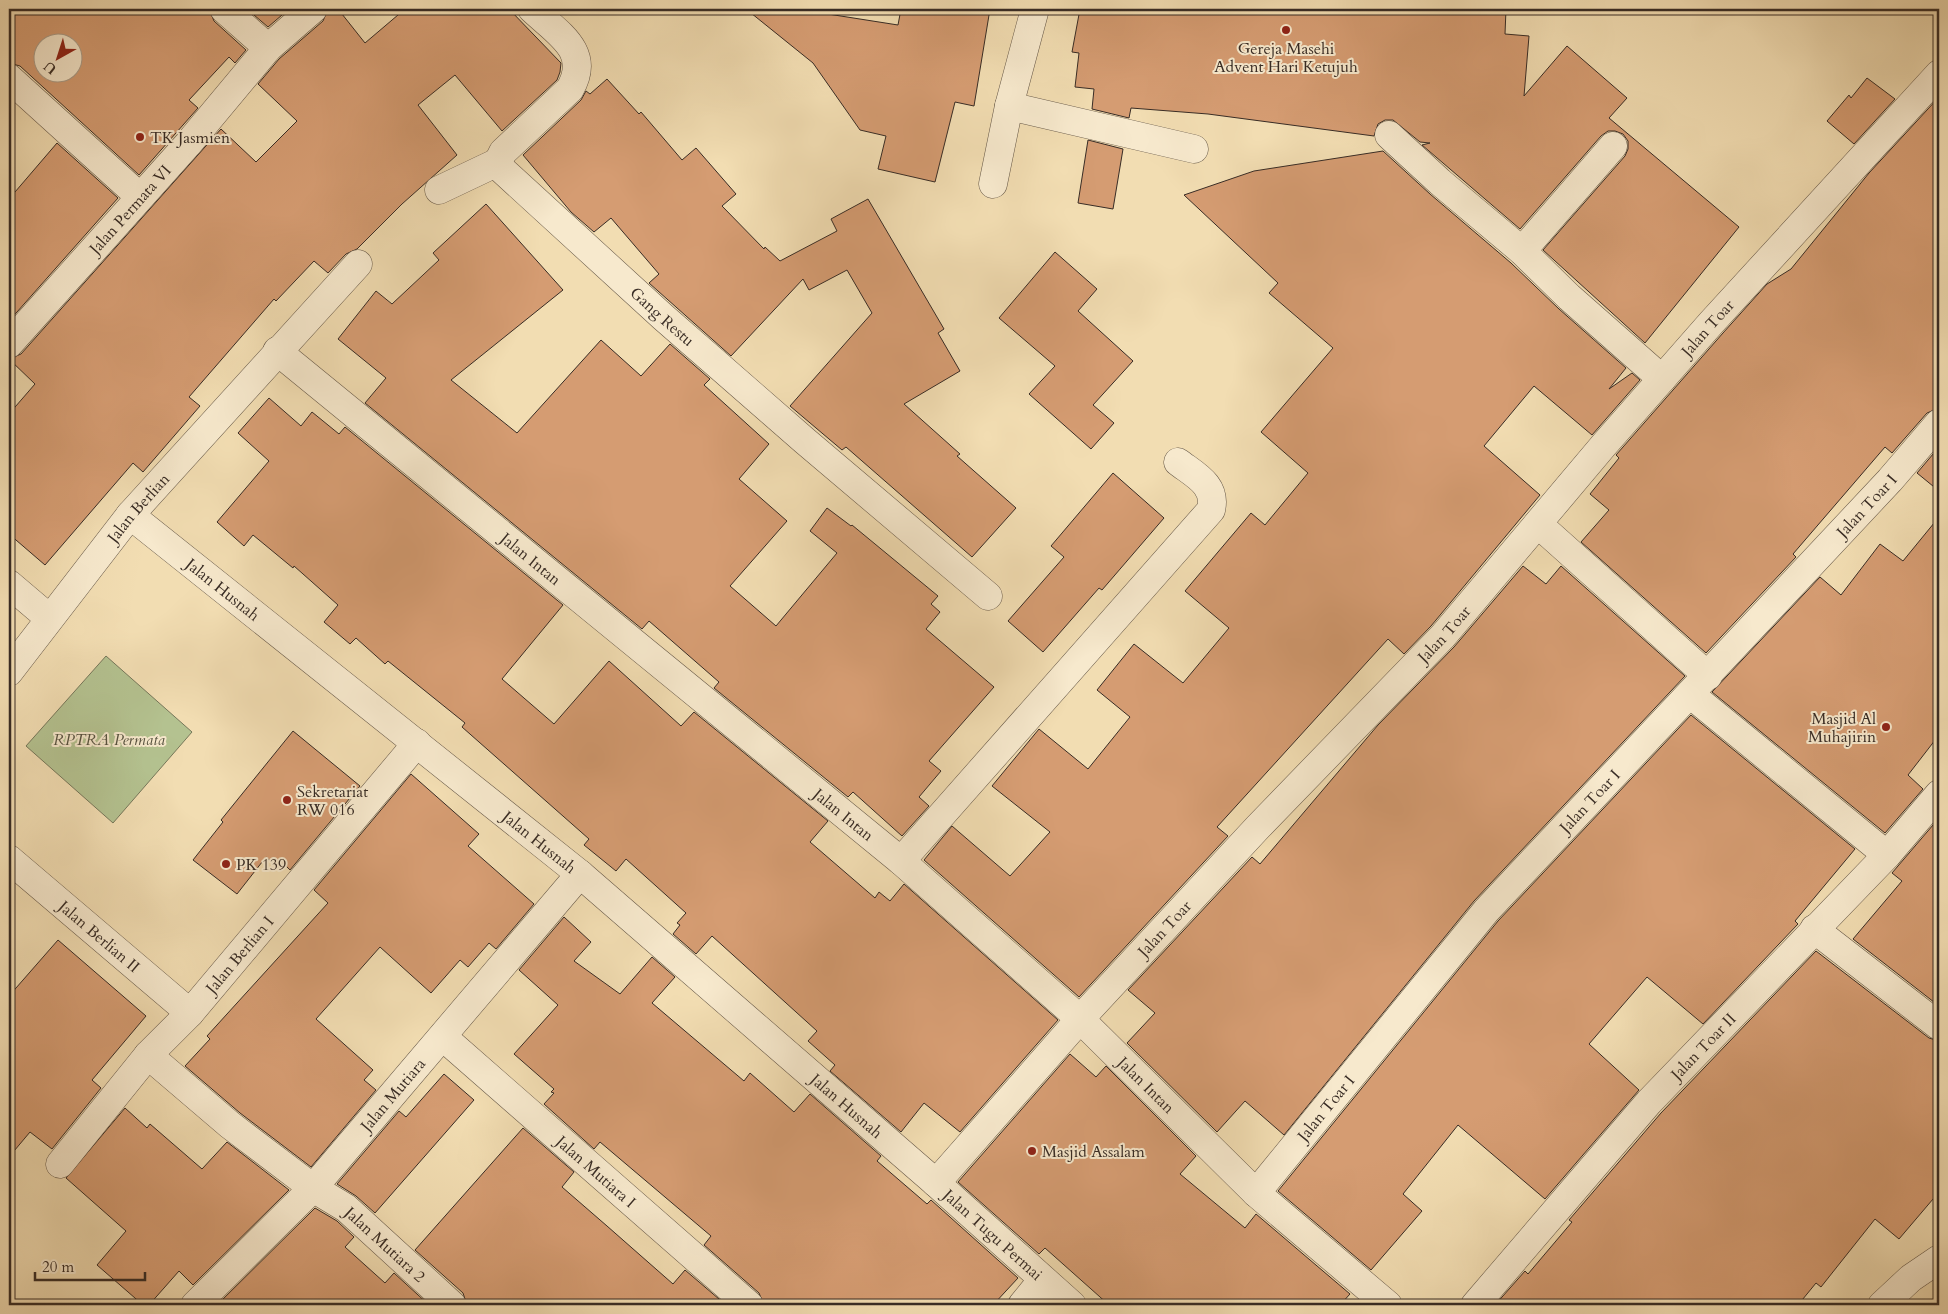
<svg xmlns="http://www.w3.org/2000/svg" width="1948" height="1314" font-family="Cardo,serif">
<rect width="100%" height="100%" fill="#f2ddb2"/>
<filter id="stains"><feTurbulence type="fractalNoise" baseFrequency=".004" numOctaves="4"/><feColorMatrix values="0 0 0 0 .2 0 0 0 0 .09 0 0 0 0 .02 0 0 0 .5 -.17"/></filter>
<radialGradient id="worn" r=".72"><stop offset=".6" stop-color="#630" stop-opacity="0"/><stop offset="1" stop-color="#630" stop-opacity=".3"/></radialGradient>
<path fill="#b4c290" stroke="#76775a" d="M106 656 192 732 113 823 26 746Z"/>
<path fill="#d59c72" stroke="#382c25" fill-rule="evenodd" d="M9 9H209L214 21 246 50 235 63 229 57 189 100 198 108 139 175 20 66 9 63ZM42 42H72V72H42Z
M247 9H289L268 27Z
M328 9H338L365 43 405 9H509L561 63 560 72 557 80 502 131 455 75 418 105 457 155 402 204 357 249 346 254 328 273 314 261 276 301 274 299 189 397 200 406 143 472 133 463 45 565 9 534V414L35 384 9 359 21 354 221 129 256 162 297 121 258 84 279 59 323 21Z
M746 9H814L828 14 898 25 901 9H990L974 106 955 102 935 182 878 169 886 136 860 130 813 63Z
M1080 9H1506L1505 34 1529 36 1524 96 1567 46 1627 98 1609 118 1739 227 1645 343 1543 250 1625 156 1628 149V141L1623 134 1615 131H1608L1601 136 1520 229 1422 145 1430 143 1420 142 1393 120H1385L1378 124 1374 136 1208 114 1131 108 1129 118 1092 109 1094 89 1075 87 1079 53 1072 52Z
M1867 78 1895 99 1854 144 1827 121 1849 95 1851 98Z
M607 79 639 114 641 112 682 160 696 148 736 194 722 206 764 249 765 247 780 261 837 231 831 219 868 199 944 329 938 333 960 371 904 404 960 454 957 456 1016 508 972 557 846 447 842 450 790 406 872 313 847 270 809 290 803 279 731 356 649 283 659 274 611 218 594 232 571 212 523 155 581 100 586 91 590 94Z
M1939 97V408L1927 413 1892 453 1885 447 1793 554 1796 557 1706 653 1581 542 1609 510 1590 494 1619 458 1616 455 1723 333 1767 284 1791 269 1869 173Z
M1088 140 1123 149 1113 209 1078 203Z
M57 143 118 198 9 321V199Z
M1383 151 1430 194 1511 263 1559 309 1626 368 1609 389 1632 373 1640 380 1592 435 1534 386 1484 446 1540 495 1431 626 1404 654 1388 639 1217 827 1228 836 1079 997 924 860 952 826 1010 876 1050 832 992 786 1039 729 1088 769 1130 717 1097 690 1134 644 1183 683 1229 628 1185 591 1251 513 1265 525 1308 473 1261 432 1333 348 1269 293 1278 283 1184 195 1254 171Z
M486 204 563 290 451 380 517 433 601 340 641 376 670 344 710 379 704 385 769 444 739 479 787 521 730 586 776 626 837 553 810 531 827 508 851 526 852 525 938 596 931 604 940 612 926 629 994 687 929 761 941 771 919 797 929 806 902 836 853 792 848 797 714 688 719 682 649 621 642 629 365 403 386 378 338 339 376 291 392 304 439 260 433 253Z
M1055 252 1097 289 1078 311 1133 361 1093 405 1114 423 1091 449 1029 394 1055 366 999 318Z
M269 398 301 426 312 412 339 434 345 427 563 605 502 679 554 724 609 661 681 726 694 712 828 821 810 842 875 898 879 892 890 901 904 884 1058 1020 960 1132 924 1103 901 1132 830 1071 835 1065 808 1041 817 1031 712 936 696 954 673 934 680 925 677 923 686 913 626 859 616 871 584 845 589 839 462 727 465 723 388 661 385 664 356 638 350 644 324 622 338 605 294 566 293 568 253 535 244 546 217 522 269 461 238 433Z
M1939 447V491L1917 473Z
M1113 473 1164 518 1102 590 1099 588 1043 652 1008 621 1064 557 1051 546Z
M1939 517V735L1908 775 1923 789 1885 833 1712 692 1820 577 1841 595 1880 544 1903 561Z
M1523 566 1546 584 1561 566 1685 676 1474 901 1284 1135 1245 1101 1217 1132 1127 1043 1155 1013 1128 990 1252 857 1260 864 1378 725 1454 647Z
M1691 715 1855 849 1795 921 1798 924 1703 1024 1647 977 1589 1044 1639 1090 1545 1199 1458 1125 1403 1194 1422 1211 1371 1270 1278 1191 1498 921Z
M293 731 360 786 290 870 284 864 280 869 266 857 237 894 193 860 223 822 221 820Z
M411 774 479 834 468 846 534 904 496 949 489 943 468 967 460 960 431 993 380 947 316 1019 373 1070 364 1080 376 1090 311 1167 240 1113 185 1066 210 1039 207 1036 328 903 314 890Z
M1939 818V1006L1853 939 1902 881 1892 873Z
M564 917 591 942 574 961 620 994 652 957 675 977 652 1003 744 1081 750 1073 794 1112 810 1094 881 1156 877 1161 927 1204 931 1200 1018 1278 993 1305H764L759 1293 704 1245 711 1236 600 1142 594 1149 544 1104 554 1093 551 1092 554 1089 514 1054 558 1005 519 970Z
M58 940 146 1016 92 1080 101 1088 52 1149 30 1132 9 1157V996Z
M1816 951 1929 1038 1939 1041V1192L1899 1239 1875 1219 1821 1287 1816 1283 1798 1305H1495L1525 1271 1528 1274 1572 1222 1569 1220 1661 1113Z
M1070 1054 1096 1077 1106 1066 1196 1156 1180 1174 1245 1228 1256 1214 1350 1294 1340 1305H1109L1045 1248 1039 1254 958 1182Z
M444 1074 474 1100 375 1213 356 1196 337 1184 399 1111 406 1117Z
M125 1108 147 1128 150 1124 202 1169 227 1142 289 1190 193 1285 179 1271 149 1305H143L97 1265 126 1231 66 1178Z
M523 1128 574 1172 562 1187 607 1226 673 1284 685 1270 726 1305H467L463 1293 415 1250Z
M315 1208 337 1221 354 1237 345 1247 385 1283 394 1273 429 1305H217Z"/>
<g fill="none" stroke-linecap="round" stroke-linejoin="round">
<g stroke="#665848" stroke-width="29">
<g id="minor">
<path d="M224 9 268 48"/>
<path id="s1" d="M532 9C557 33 592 51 570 89L503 152 498 162V166L663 317 805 441 988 596"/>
<path d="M9 78 139 196"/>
<path d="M1009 106 1194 149"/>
<path d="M1389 135 1440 182 1522 251 1569 297 1662 379"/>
<path d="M993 184 1009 106 1035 9"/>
<path d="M439 190 498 162"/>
<path d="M1522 251 1613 146"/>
<path id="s2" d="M9 344 188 144 268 48 313 9"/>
<path id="s3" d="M277 351 901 861 1080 1019 1256 1193 1388 1305"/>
<path id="s4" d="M130 515 580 874 936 1183 1072 1305"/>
<path d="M1538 524 1708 676"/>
<path d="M9 584 49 618"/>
<path id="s5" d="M9 672 130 515 358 264"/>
<path d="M1690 694 1887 855"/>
<path id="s6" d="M9 859 190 1013"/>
<path d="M901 861 1211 510C1217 485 1195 475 1178 462"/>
<path d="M1814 929 1939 1026"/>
<path id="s7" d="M443 1037 749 1305"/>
<path id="s8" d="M148 1055 230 1125 313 1188 346 1208 452 1305"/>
<path id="s9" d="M60 1164 148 1055 190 1013 417 743"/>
<path id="s10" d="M936 1183 1080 1019 1258 827 1443 636 1603 446 1711 323 1939 74"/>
<path id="s11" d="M1256 1193 1486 911 1890 480 1939 423"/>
<path id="s12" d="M195 1305 313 1188 580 874"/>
<path d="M1022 1305 1035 1289"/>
<path id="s13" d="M1475 1305 1649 1102 1887 855 1939 794"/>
<path d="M1882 1305 1911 1278 1939 1259"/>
</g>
</g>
<use href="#minor" stroke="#f7e9cd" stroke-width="28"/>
</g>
<g fill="#8f2418" stroke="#f7e9cd" stroke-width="2">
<circle cx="1286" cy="30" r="5"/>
<circle cx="140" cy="137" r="5"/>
<circle cx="1886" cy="727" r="5"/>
<circle cx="287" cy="800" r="5"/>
<circle cx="226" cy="864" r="5"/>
<circle cx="1032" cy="1151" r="5"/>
</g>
<g text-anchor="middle" stroke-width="4" stroke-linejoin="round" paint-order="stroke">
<g font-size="16" fill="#382c25" stroke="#f7e9cd" text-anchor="start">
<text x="1286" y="54" text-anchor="middle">Gereja Masehi<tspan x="1286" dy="18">Advent Hari Ketujuh</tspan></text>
<text x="150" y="143">TK Jasmien</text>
<text x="1876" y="724" text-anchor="end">Masjid Al<tspan x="1876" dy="18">Muhajirin</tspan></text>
<text x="297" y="797">Sekretariat<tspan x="297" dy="18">RW 016</tspan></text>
<text x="236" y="870">PK 139</text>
<text x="1042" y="1157">Masjid Assalam</text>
</g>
<g font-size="16" fill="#382c25" stroke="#f7e9cd">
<text dy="6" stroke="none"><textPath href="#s2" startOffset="181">Jalan Permata VI</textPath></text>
<text dy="6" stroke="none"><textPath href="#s1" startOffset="429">Gang Restu</textPath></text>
<text dy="6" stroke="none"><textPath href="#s10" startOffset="1152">Jalan Toar</textPath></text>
<text dy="6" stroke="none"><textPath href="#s11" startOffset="920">Jalan Toar I</textPath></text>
<text dy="6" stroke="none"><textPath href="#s5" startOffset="209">Jalan Berlian</textPath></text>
<text dy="6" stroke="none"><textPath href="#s3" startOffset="328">Jalan Intan</textPath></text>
<text dy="6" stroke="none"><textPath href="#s4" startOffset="119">Jalan Husnah</textPath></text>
<text dy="6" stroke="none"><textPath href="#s10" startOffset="748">Jalan Toar</textPath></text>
<text dy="6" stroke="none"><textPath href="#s11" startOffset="515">Jalan Toar I</textPath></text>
<text dy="6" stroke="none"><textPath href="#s3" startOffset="732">Jalan Intan</textPath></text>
<text dy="6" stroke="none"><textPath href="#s4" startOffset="524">Jalan Husnah</textPath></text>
<text dy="6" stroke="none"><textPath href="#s10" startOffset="342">Jalan Toar</textPath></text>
<text dy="6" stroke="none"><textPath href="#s6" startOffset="119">Jalan Berlian II</textPath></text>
<text dy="6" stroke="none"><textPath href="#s9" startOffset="276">Jalan Berlian I</textPath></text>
<text dy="6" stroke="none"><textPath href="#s13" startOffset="345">Jalan Toar II</textPath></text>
<text dy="6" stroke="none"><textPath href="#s3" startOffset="1138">Jalan Intan</textPath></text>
<text dy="6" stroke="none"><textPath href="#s12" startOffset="289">Jalan Mutiara</textPath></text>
<text dy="6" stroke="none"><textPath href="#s4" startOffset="929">Jalan Husnah</textPath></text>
<text dy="6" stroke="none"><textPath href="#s11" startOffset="110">Jalan Toar I</textPath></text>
<text dy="6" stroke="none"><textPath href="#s7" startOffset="204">Jalan Mutiara I</textPath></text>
<text dy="6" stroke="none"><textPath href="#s4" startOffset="1124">Jalan Tugu Permai</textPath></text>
<text dy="6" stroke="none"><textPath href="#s8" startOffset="304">Jalan Mutiara 2</textPath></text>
</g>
<g font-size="16" font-style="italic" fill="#575240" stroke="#f7e9cd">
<text x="109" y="745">RPTRA Permata</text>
</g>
</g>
<rect width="1948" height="1314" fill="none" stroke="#f2ddb2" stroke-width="30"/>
<rect x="10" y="10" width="1928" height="1294" fill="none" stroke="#382c25" stroke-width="2.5"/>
<rect x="15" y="15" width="1918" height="1284" fill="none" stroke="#382c25"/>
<g transform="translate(58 58) rotate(219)"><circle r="24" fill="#f7e9cd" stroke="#ab9d8a"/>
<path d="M0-4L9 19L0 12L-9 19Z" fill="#8f2418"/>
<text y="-8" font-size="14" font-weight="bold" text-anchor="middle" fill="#382c25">U</text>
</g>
<path d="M35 1272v8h110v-8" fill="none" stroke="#382c25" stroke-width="2.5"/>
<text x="42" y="1272" font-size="15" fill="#382c25" stroke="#f7e9cd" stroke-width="4" paint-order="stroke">20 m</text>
<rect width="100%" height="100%" filter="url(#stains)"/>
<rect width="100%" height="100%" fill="url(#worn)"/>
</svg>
